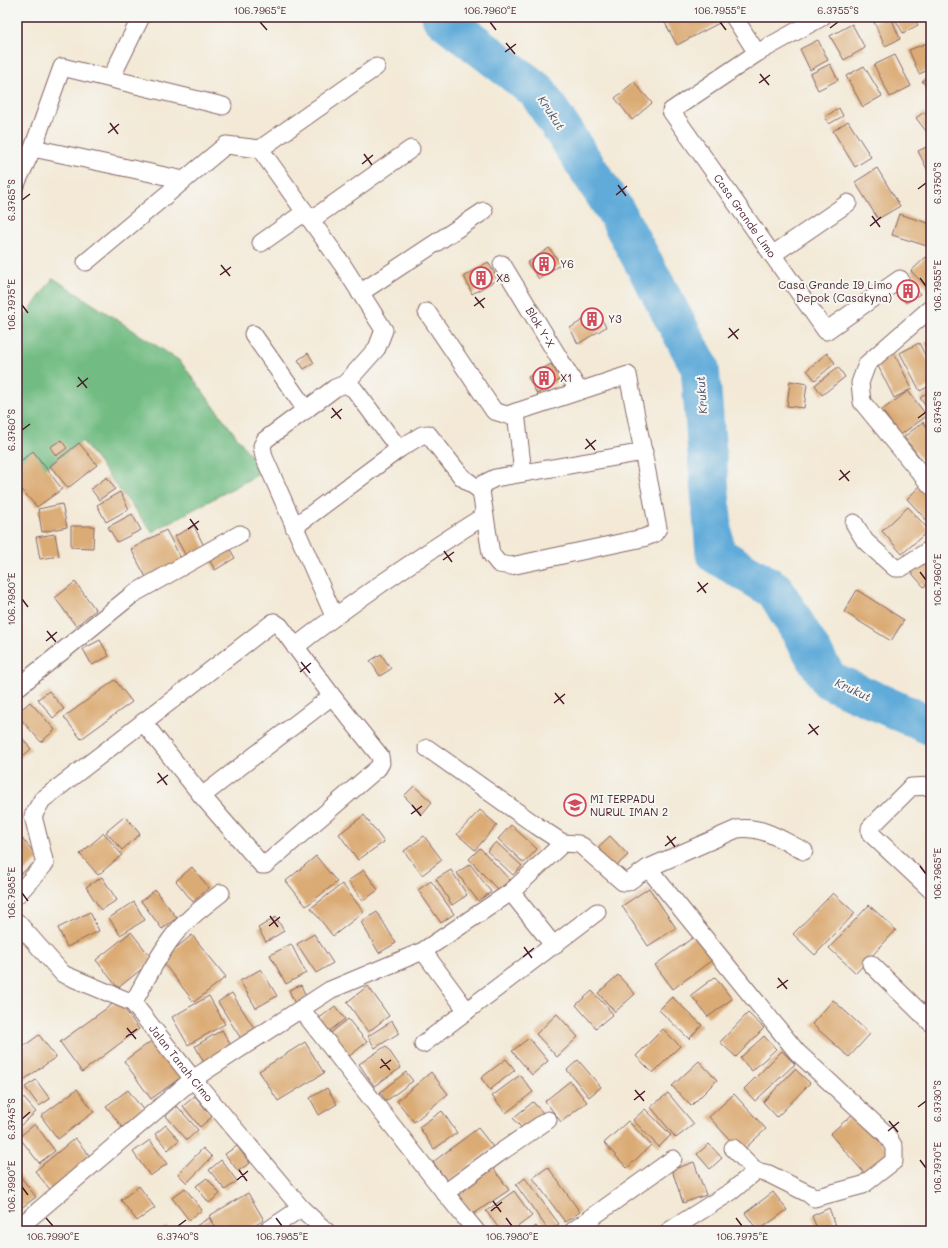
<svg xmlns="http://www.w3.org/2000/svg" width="948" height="1248" font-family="Mali,sans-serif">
<rect width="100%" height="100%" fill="#f6f6f2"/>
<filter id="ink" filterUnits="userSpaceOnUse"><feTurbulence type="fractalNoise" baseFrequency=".025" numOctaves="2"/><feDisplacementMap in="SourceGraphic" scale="8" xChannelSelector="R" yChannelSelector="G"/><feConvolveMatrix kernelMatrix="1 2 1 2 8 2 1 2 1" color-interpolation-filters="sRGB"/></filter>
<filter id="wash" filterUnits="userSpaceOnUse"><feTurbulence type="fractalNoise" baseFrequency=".012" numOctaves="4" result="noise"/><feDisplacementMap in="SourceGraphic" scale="16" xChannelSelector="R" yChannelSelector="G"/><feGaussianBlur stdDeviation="0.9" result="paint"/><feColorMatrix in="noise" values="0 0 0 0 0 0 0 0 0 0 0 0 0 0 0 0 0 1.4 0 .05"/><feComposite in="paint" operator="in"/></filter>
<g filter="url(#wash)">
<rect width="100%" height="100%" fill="#f3e9d6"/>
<path fill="#72bc83" stroke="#5e6e57" d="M53 278 180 361 263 472 152 532 82 441 17 489V327Z"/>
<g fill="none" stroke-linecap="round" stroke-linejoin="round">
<path stroke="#60abd9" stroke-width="39" d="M441 17 537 91 616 212 700 367 715 554 775 590 829 680 931 726"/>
</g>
<g id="blocks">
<path fill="#dbab74" d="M672 17H721L723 21 677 45 664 21Z
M885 17H891L900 39 885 46 874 22Z
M894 17H914L918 25 903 33Z
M852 24 865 48 844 60 830 36Z
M818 40 828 60 810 70 800 49Z
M927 43 931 53V69L919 74 909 50Z
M895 55 911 86 890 97 874 65Z
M830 64 838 80 818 90 810 74Z
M864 66 882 96 863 107 846 76Z
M931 75V93L922 81Z
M634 82 652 103 632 120 615 98Z
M839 108 843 116 829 124 825 117Z
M924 112 931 121V126L926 131 916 118Z
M848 121 871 157 855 167 833 131Z
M931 145V177L918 151Z
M877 168 900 206 878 219 855 182Z
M899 214 931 224 930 247 892 235Z
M549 248 561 264 539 279 527 263Z
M926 257 931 263V292L911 271Z
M488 262 498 279 472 294 464 276Z
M909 279 920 294 906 303 895 288Z
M597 311 606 327 578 344 570 328Z
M931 339V353L925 343Z
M919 343 931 367V385L920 391 900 353Z
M308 353 314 363 304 369 298 360Z
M827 353 835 363 815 380 807 370Z
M894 353 912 389 894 398 876 362Z
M551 364 561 379 537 394 528 377Z
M838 367 845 377 822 395 815 385Z
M790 381 807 384 804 408 787 406Z
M931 390V414L920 398Z
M908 391 927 416 900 435 882 410Z
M923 422 931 432V472L904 437Z
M61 440 67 448 56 456 50 447Z
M79 443 97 465 68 488 50 466Z
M33 451 62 489 37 507 17 485V464Z
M107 477 115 489 99 500 91 489Z
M922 484 931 494V525L907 499Z
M120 492 129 509 106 522 97 505Z
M62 504 67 527 42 532 38 509Z
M908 507 929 530 902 554 882 531Z
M132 514 141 530 117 542 108 527Z
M71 526H94L93 548 71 547Z
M194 526 205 548 187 558 175 536Z
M166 530 184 564 149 583 131 549Z
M55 534 59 556 40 559 36 537Z
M227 544 235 558 215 570 207 556Z
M921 559 931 570V581L924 587 909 570Z
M75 582 96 610 76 626 55 598Z
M857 590 904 620 891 641 844 612Z
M100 640 109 656 92 665 83 649Z
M381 654 391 669 380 676 370 661Z
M115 680 132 702 81 739 64 717Z
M49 691 64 709 53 718 38 699Z
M30 702 55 730 41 742 17 715V713Z
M17 732 31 749 17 761Z
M414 786 432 802 422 814 404 796Z
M480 810 497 825 475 850 457 834Z
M364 815 384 842 358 860 339 834Z
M125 816 140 834 122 850 106 832Z
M511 825 537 849 524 863 498 839Z
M17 832 39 859 17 877Z
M104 833 122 855 98 875 80 854Z
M424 836 442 860 422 875 404 851Z
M610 836 628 855 612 870 594 851Z
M496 842 522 866 513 875 487 851Z
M480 848 510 880 498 890 469 859Z
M316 856 337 882 306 906 286 881Z
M470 864 491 892 478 901 457 873Z
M192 867 209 888 193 902 176 881Z
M364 870 378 890 363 901 348 881Z
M451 870 467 895 452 905 436 879Z
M102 877 117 900 101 910 86 887Z
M431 881 454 914 441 923 418 890Z
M342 884 364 912 333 936 311 908Z
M649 888 676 928 648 946 622 906Z
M155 890 177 918 162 929 141 901Z
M833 893 855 913 815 955 793 934Z
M134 902 145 920 120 935 109 918Z
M869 905 896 930 856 973 829 948Z
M90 912 99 931 67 947 58 928Z
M377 912 396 943 379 953 361 922Z
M276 917 284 931 266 942 258 928Z
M131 932 153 960 118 988 96 960Z
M314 934 333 963 316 973 297 944Z
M698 934 715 958 673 989 655 965Z
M192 935 226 977 194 1002 161 960Z
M291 944 306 973 286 984 270 955Z
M261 969 277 996 256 1008 240 981Z
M618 975 635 994 615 1012 598 993Z
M715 977 732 999 708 1017 691 995Z
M301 985 307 999 295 1004 289 990Z
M368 986 389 1016 368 1032 347 1002Z
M592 991 613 1014 596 1028 576 1005Z
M232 993 257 1033 243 1042 218 1002Z
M209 996 225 1024 188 1045 172 1017Z
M672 997 702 1025 689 1039 659 1010Z
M118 1000 139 1029 82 1072 60 1042Z
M833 1000 870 1034 849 1057 812 1024Z
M335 1006 345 1019 327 1033 317 1020Z
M748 1013 764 1028 736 1057 720 1042Z
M557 1014 578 1037 557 1057 536 1034Z
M348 1019 367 1042 347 1058 328 1035Z
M392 1021 399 1033 375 1048 368 1036Z
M663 1029 680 1046 653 1073 636 1056Z
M222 1030 233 1049 206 1066 195 1046Z
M39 1035 56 1057 18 1084 17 1051Z
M764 1036 776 1049 752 1071 740 1058Z
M157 1037 184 1075 151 1099 124 1061Z
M529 1038 548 1061 532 1075 512 1051Z
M305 1042 324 1073 278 1101 259 1071Z
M386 1046 401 1068 374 1086 359 1064Z
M782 1051 795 1064 755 1101 744 1089Z
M506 1059 515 1070 490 1090 481 1078Z
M578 1060 601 1087 589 1097 567 1070Z
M699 1061 717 1080 691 1106 672 1086Z
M795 1069 810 1083 777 1117 763 1102Z
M406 1072 413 1081 386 1101 380 1092Z
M431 1072 448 1094 414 1122 397 1101Z
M520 1075 533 1092 506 1113 492 1096Z
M36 1080 50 1099 39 1106 25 1087Z
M570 1081 587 1102 561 1122 545 1101Z
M327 1088 337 1104 319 1115 310 1098Z
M77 1089 94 1112 58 1139 41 1116Z
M128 1090 147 1115 125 1131 106 1106Z
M668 1093 694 1124 676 1138 651 1107Z
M734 1094 766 1129 741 1152 709 1117Z
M21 1095 36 1112 19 1127 17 1125V1099Z
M195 1096 212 1117 200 1127 183 1106Z
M533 1102 545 1115 525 1132 513 1118Z
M177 1106 198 1130 187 1140 166 1116Z
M645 1109 671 1135 659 1147 633 1120Z
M442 1111 457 1133 434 1149 419 1127Z
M854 1113 890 1153 866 1175 830 1134Z
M628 1121 651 1145 627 1168 604 1143Z
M35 1124 55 1151 39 1163 19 1137Z
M166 1125 179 1140 168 1150 155 1134Z
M478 1128 493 1147 448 1182 433 1162Z
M75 1138 93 1160 53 1193 35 1171Z
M150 1140 167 1164 150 1176 133 1152Z
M709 1144 722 1158 710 1169 697 1154Z
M237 1146 250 1163 238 1171 225 1154Z
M203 1148 212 1157 187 1183 178 1174Z
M221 1160 237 1181 225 1190 209 1170Z
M694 1162 706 1195 683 1203 672 1170Z
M492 1166 509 1190 472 1215 456 1191Z
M548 1167 580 1212 565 1222 533 1178Z
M17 1172 36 1197 17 1211Z
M207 1178 220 1194 209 1203 196 1186Z
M525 1178 559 1224 549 1231 516 1185Z
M139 1186 155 1208 137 1221 121 1200Z
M185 1188 202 1210 189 1220 172 1198Z
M514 1191 532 1216 512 1231H501L486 1211Z
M773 1192 787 1210 758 1231 745 1213Z
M248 1193 264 1220 246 1231H218L209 1216Z
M829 1208 836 1226 825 1231H818L812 1216Z
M209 1218 217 1231H195L193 1228Z
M536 1226 540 1231H529Z
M166 1227 169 1231H160Z"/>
</g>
</g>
<g filter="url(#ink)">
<use href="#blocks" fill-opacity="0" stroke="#856667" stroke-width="1"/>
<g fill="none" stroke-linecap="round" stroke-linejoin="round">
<g stroke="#856667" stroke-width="19">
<g id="minor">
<path d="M734 17 757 53 822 17"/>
<path id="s1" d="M757 53 671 111 826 331 900 279"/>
<path d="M111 78 141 17"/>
<path d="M33 148 62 67 223 106"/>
<path d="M17 182 33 148 184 180"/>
<path d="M311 220 411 149"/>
<path d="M261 243 305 212"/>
<path d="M772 255 848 203"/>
<path d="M86 262 226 145 260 149"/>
<path id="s2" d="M502 264 579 391"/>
<path d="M360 293 484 211"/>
<path d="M931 308 867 364 860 383 862 402 931 486"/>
<path d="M427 312 494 411 507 415 628 375 658 528 654 534 643 538 511 566 499 564 491 554 481 491 483 484 495 478 644 452"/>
<path d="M253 334 306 410"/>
<path d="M345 384 377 348 384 330 342 264 260 149 376 67"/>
<path d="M516 412 523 473"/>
<path d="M854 523 865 541 895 568H901L931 549"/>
<path d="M294 527 399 449 422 435 428 434 462 477 481 491"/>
<path d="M334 616 264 457 262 446 265 440 335 388 345 384 354 389 399 449"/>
<path d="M295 647C355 600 419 557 484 516"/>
<path d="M17 688 133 594 240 534"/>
<path d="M143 722 202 796 262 865H265L378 768 381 763 380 756 332 696"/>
<path d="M427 748 537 826 563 843"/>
<path d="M931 786 911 787 870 828V833L931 890"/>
<path d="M648 868 797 1052 886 1134 894 1147V1161L863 1185 814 1198 809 1194 769 1174 756 1171 733 1148"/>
<path d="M511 892 554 946"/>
<path d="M17 895 45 864 33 816 42 800 271 624 274 622 280 626 332 696 202 796"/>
<path id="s3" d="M17 922 63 974 133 1003 193 1079 301 1208 326 1231"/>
<path d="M423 951 467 1011"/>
<path d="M871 964 931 1023"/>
<path d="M133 1003C145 982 156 959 171 939 184 921 203 907 221 893"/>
<path d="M301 1009 445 1193 476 1231"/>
<path d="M423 1044 597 912"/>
<path d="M445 1193 498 1154 548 1120"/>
<path d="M17 1229 193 1079 330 990 423 951 511 892 563 843 578 844 582 846 623 882H628L648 868 737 829C762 825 783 841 804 851"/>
<path d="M267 1231 301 1208"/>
<path d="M573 1231 673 1159"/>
<path d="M669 1231 732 1191 756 1171"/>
</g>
</g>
<use href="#minor" stroke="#fff" stroke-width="17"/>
</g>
</g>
<path fill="none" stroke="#4a1f2b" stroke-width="1.5" d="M260 22 267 30M490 22 496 30M720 22 726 30M830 28 838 22M506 43 515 54M505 52 516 44M760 74 769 85M759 83 770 75M110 123 118 134M108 133 119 124M364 154 372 165M362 164 373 155M618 185 626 196M918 189 926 183M616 195 627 186M22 200 30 194M872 216 880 227M870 226 881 217M221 265 230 276M220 275 231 267M920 278 926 286M475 297 484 308M22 305 28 313M474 306 485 298M729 328 738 339M728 338 739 329M78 377 87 388M77 387 88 378M332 408 341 419M331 418 342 409M918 418 926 412M22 430 30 424M586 439 595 450M585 449 596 440M840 470 849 481M839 480 850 471M190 519 198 530M188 529 199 521M444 551 452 562M443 560 454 552M920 572 926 580M698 582 706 593M697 592 708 583M22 599 28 607M47 631 56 642M46 641 57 632M301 662 310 673M300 672 311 663M555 693 564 704M554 703 565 694M809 724 818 735M808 734 819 726M158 773 167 785M157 783 168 775M412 805 421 816M411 814 422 806M667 836 675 847M665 846 676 837M920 866 926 874M22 893 28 901M270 916 278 927M269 926 280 917M524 947 532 958M523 957 534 948M778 978 787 989M777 988 788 980M127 1028 136 1039M126 1037 137 1029M381 1059 390 1070M380 1068 391 1060M635 1090 644 1101M634 1100 645 1091M918 1107 926 1101M22 1119 30 1112M889 1121 898 1132M888 1131 899 1122M920 1160 926 1168M239 1170 247 1181M237 1180 248 1171M22 1187 28 1195M493 1201 501 1212M491 1211 502 1202M46 1218 53 1226M276 1218 282 1226M506 1218 512 1226M736 1218 742 1226M178 1226 186 1220"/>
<defs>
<g id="building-ring" transform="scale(1.15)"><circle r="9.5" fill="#f6f6f2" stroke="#d1495b" stroke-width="1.5"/><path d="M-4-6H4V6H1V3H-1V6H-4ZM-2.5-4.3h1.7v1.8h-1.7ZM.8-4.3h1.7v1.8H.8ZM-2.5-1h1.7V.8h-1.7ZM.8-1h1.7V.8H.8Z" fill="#d1495b"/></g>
<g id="school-ring" transform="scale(1.15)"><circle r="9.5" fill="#f6f6f2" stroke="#d1495b" stroke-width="1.5"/><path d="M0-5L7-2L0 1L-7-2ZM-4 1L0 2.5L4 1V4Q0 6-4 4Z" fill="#d1495b"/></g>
</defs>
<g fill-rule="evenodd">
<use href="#building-ring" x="544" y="264"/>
<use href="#building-ring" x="481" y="278"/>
<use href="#building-ring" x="908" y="291"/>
<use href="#building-ring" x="592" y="319"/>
<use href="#building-ring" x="544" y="378"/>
<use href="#school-ring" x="575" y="805"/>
</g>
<g text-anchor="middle" stroke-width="4" stroke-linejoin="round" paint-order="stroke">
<g font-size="11" fill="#4a1f2b" stroke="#f6f6f2">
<text dy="4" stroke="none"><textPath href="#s1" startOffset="232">Casa Grande Limo</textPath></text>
<text dy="4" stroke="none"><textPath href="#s2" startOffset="74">Blok Y-X</textPath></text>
<text dy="4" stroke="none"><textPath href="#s3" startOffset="222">Jalan Tanah Cimo</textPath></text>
</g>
<g font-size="11" fill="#4a1f2b" stroke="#f6f6f2" text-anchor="start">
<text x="560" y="268">Y6</text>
<text x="496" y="282">X8</text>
<text x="892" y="289" text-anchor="end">Casa Grande I9 Limo<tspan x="892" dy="13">Depok (Casakyna)</tspan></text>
<text x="608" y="323">Y3</text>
<text x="560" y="382">X1</text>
<text x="590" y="803">MI TERPADU<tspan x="590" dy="13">NURUL IMAN 2</tspan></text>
</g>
<g font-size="12" font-style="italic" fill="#535771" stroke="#f6f6f2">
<text transform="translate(551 113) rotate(57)" y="4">Krukut</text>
<text transform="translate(702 395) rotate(-94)" y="4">Krukut</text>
<text transform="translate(853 690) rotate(25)" y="4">Krukut</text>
</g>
</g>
<rect width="948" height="1248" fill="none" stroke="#f6f6f2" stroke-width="44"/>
<rect x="22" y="22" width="904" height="1204" fill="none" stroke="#4a1f2b" stroke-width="1.5"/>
<g font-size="10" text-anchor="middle" fill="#4a1f2b">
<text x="260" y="14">106.7965°E</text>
<text x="490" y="14">106.7960°E</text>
<text x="720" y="14">106.7955°E</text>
<text x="838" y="14">6.3755°S</text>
<text transform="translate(937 183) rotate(-90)" y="4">6.3750°S</text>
<text transform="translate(11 200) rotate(-90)" y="4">6.3765°S</text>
<text transform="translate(937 286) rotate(-90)" y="4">106.7955°E</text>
<text transform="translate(11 305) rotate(-90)" y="4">106.7975°E</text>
<text transform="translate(937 412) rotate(-90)" y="4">6.3745°S</text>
<text transform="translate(11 430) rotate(-90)" y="4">6.3760°S</text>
<text transform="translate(937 580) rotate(-90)" y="4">106.7960°E</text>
<text transform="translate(11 599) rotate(-90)" y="4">106.7980°E</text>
<text transform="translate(937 874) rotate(-90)" y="4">106.7965°E</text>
<text transform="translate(11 893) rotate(-90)" y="4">106.7985°E</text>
<text transform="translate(937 1101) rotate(-90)" y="4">6.3730°S</text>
<text transform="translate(11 1119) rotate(-90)" y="4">6.3745°S</text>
<text transform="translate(937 1168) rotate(-90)" y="4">106.7970°E</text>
<text transform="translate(11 1187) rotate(-90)" y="4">106.7990°E</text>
<text x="53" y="1240">106.7990°E</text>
<text x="178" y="1240">6.3740°S</text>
<text x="282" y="1240">106.7985°E</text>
<text x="512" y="1240">106.7980°E</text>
<text x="742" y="1240">106.7975°E</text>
</g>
</svg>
